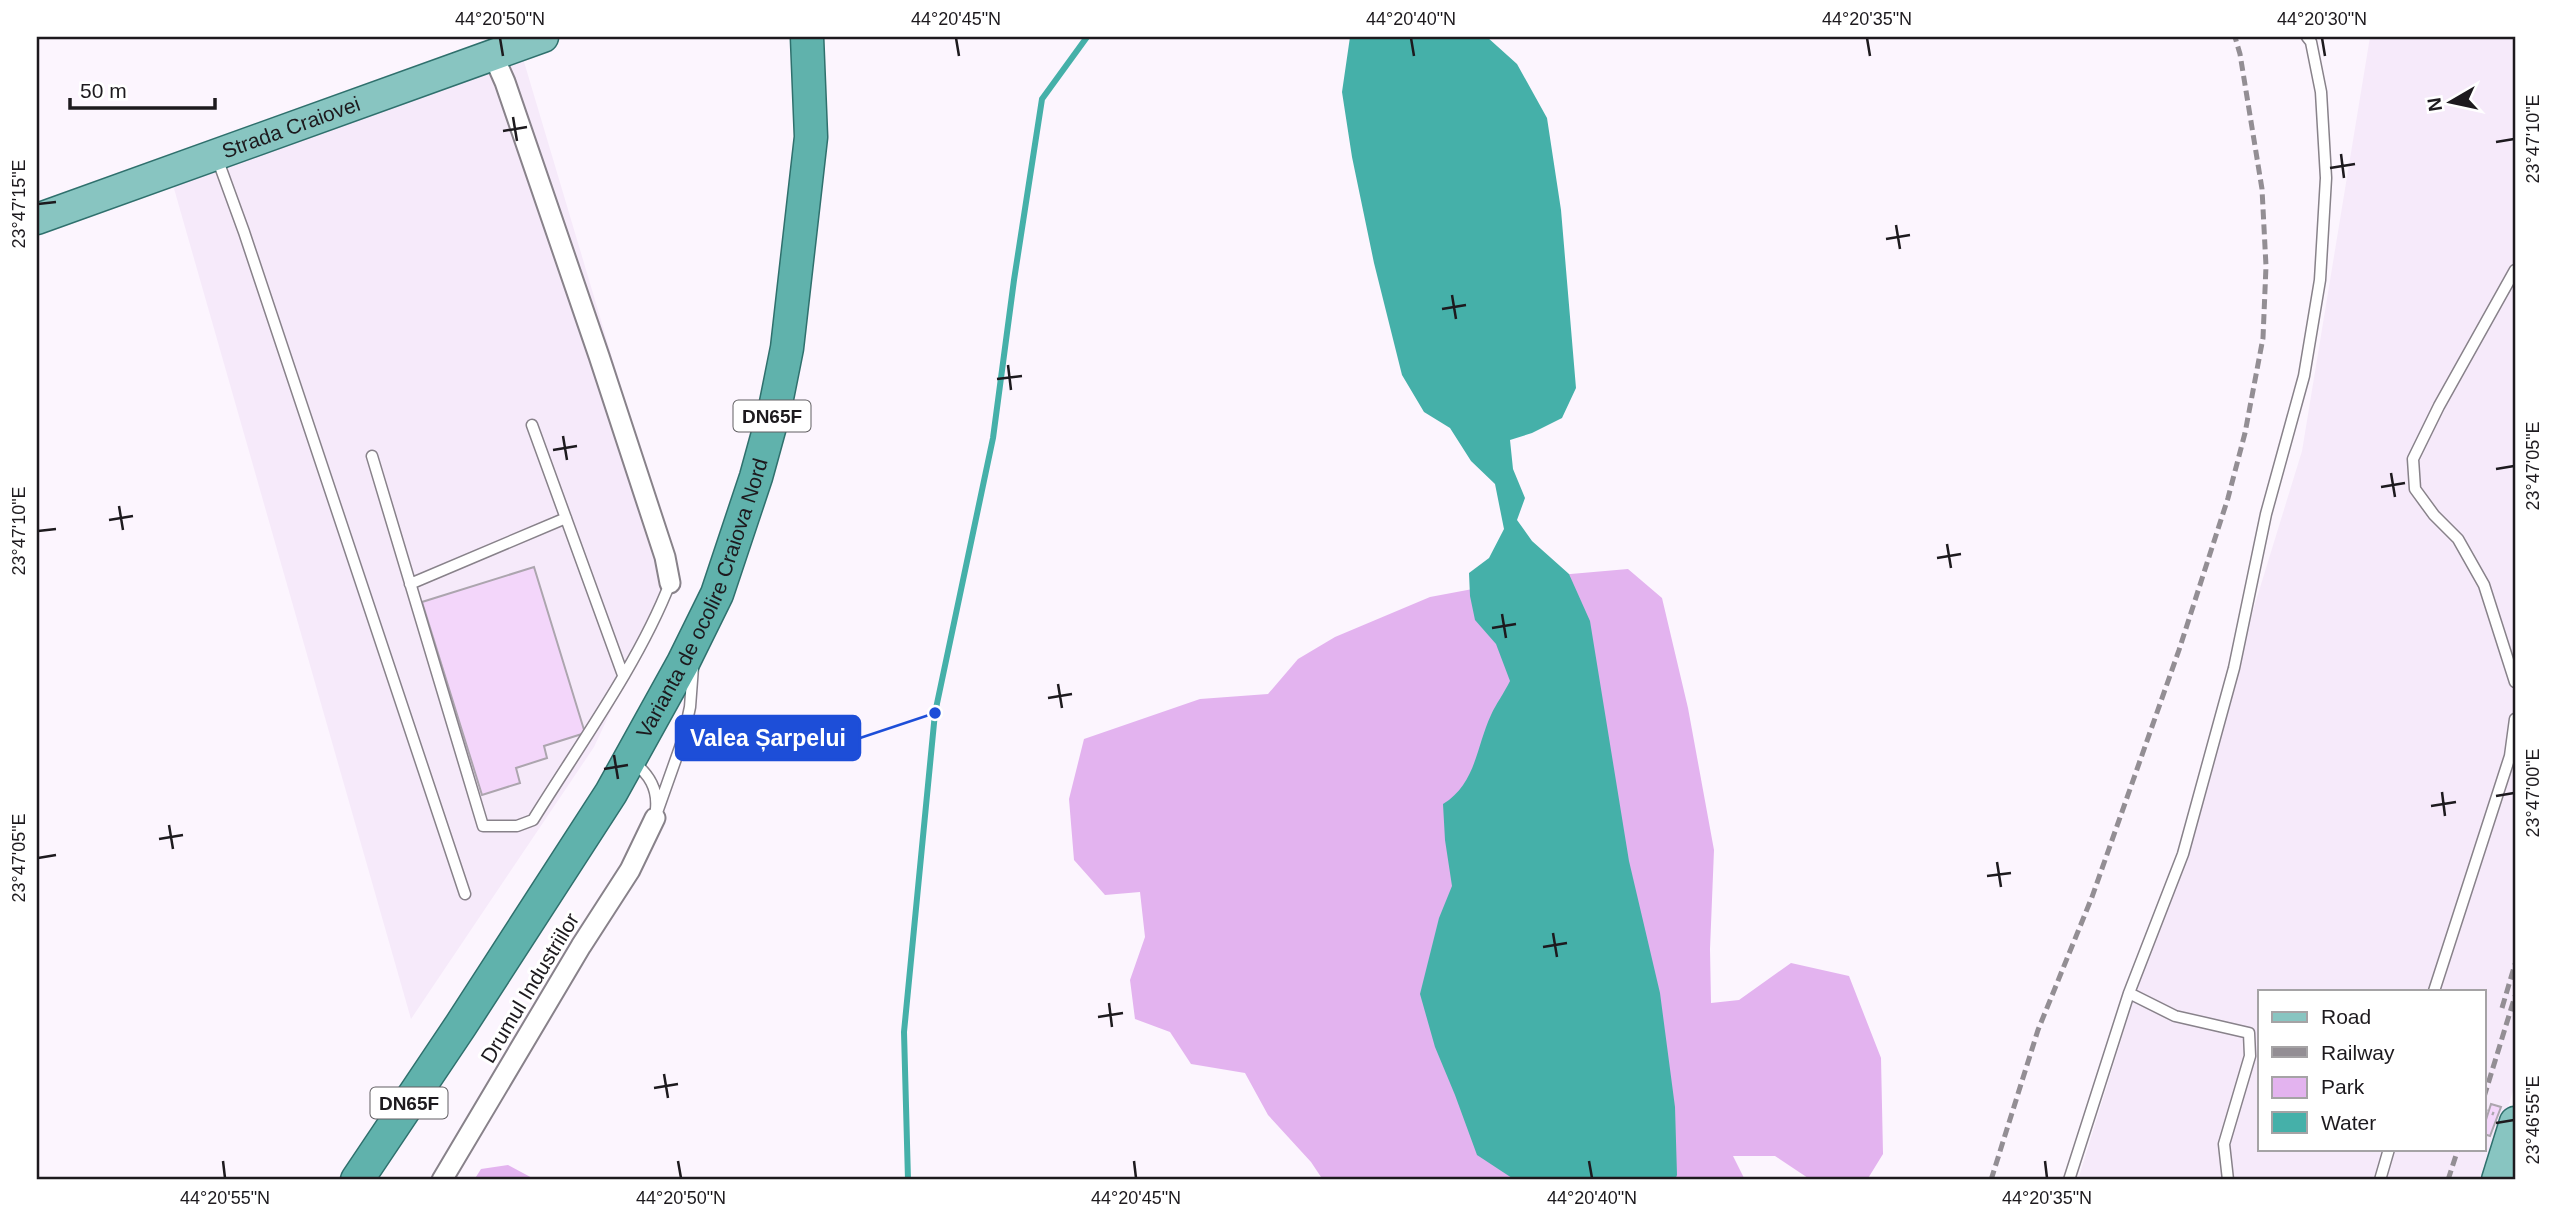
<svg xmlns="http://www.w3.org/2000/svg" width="2552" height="1217" font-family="Helvetica,sans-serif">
<rect width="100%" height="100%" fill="#fcf5fe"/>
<path fill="#f6eafa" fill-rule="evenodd" d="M2370 37H2515V1084L2486 1180H2078L2302 451ZM2260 991H2484V1149H2260Z
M522 55 676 572 594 747 411 1019 171 178Z"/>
<path fill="#e3b3ef" d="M1628 569 1662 598 1688 708 1714 850 1710 949 1711 1003 1739 1000 1791 963 1849 976 1881 1058 1883 1154 1867 1180H1811L1775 1156H1733L1745 1180H1323L1311 1162 1268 1115 1245 1073 1191 1064 1170 1032 1135 1019 1130 980 1145 937 1140 892 1105 895 1074 860 1069 799 1084 739 1200 699 1268 694 1298 659 1335 637 1430 597 1536 577Z
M508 1165 536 1180H474L481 1169Z"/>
<path fill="#45b0a9" d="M1350 37H1487L1517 64 1547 118 1561 210 1576 388 1562 418 1532 433 1510 440 1513 469 1525 498 1517 520 1532 541 1569 574 1590 621 1629 861 1660 993 1675 1107 1677 1175 1675 1180H1515L1477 1155 1455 1095 1435 1047 1420 994 1439 918 1452 886 1445 840 1443 804C1476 784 1476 747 1491 715 1496 704 1504 693 1510 681L1496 644 1475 620 1470 596 1469 573 1489 558 1504 529 1495 484 1471 461 1450 428 1424 412 1402 375 1374 263 1352 157 1342 92Z"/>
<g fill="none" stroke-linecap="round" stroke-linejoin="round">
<path stroke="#45b0a9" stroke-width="6" d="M908 1180 904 1032 935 713 993 438 1014 280 1042 99 1087 37"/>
</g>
<path fill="#f3d6fa" stroke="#aca5ae" stroke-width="2" d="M534 567 585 733 544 746 547 758 516 768 520 783 482 795 422 602Z
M2491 1104 2501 1107 2490 1136 2484 1134V1126Z"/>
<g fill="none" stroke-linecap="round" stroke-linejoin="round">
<g stroke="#88828a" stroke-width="13">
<path id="service" d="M217 158 244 232 465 894
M2515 270 2439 406 2413 459 2415 489 2434 515 2458 539 2484 585 2515 682
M532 425 623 675
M372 456 483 826H517L533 820C578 747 639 663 670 583
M410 584 566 518
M633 762C649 774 658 788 656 809
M655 818 683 739 690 707 693 667
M2434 991 2510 756 2515 719
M2129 993 2175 1016 2249 1033 2250 1056 2224 1144 2228 1180
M2069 1180 2129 993 2183 854 2234 668 2266 514 2304 376 2320 280 2326 178 2321 92 2311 42 2307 37
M2380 1180 2389 1149"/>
</g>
<g stroke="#88828a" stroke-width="23">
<path id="minor" d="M493 55 505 82 599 356 665 557 670 583
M442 1180 581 946 630 870 655 818"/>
</g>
<g stroke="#2f706d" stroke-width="33">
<g id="primary">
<path id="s1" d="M37 219 543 37"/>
<path d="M2497 1180 2515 1122"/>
</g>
</g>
<g stroke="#2f706d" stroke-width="35">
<g id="trunk">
<path id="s2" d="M357 1180 461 1025 611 793 683 663 717 594 756 477 775 408 787 348 811 137 807 37"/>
</g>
</g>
<path stroke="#aca6ae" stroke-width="3.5" stroke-dasharray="3.5 5" stroke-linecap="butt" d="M2484 1110 2494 1114"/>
<use href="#service" stroke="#fff" stroke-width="10"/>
<use href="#minor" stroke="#fff" stroke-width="19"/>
<use href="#primary" stroke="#88c5c1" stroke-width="30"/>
<use href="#trunk" stroke="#60b2ac" stroke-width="32"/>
<path stroke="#938e94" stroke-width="5" stroke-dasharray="10 5" stroke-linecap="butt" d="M2502 1008 2515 964
M2484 1097 2515 996
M1991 1180 2038 1030 2092 897 2179 650 2228 498 2245 433 2263 338 2266 266 2262 189 2240 54 2235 37
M2448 1180 2458 1149"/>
</g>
<path fill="none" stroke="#1d1a1e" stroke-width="2.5" d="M500 38 503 56M956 38 959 56M1411 38 1414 56M1867 38 1870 56M2322 38 2325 56M513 117 517 141M503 131 527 127M2496 142 2514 139M2341 154 2344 178M2330 168 2355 164M38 204 56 202M1896 225 1900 249M1886 239 1910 235M1452 295 1456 319M1442 309 1466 305M1008 365 1011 390M997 379 1022 376M563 436 567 460M553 450 577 446M2496 469 2514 466M2391 473 2395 497M2381 487 2405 483M119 506 123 530M109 520 133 516M38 531 56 529M1947 544 1951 568M1937 558 1961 554M1502 614 1506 638M1492 628 1516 624M1058 684 1062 708M1048 698 1072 694M614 755 618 779M604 769 628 765M2442 792 2445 816M2496 796 2514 793M2431 806 2456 802M169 825 173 849M159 839 183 835M38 858 56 855M1997 862 2001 887M1987 876 2011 873M1553 933 1557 957M1543 947 1567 943M1109 1003 1112 1027M1098 1017 1123 1013M664 1074 668 1098M654 1088 678 1084M2496 1123 2514 1120M223 1161 225 1178M678 1161 681 1178M1134 1161 1136 1178M1589 1161 1592 1178M2045 1161 2047 1178"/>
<g text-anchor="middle" stroke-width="6" stroke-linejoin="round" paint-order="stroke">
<g fill="#fff" stroke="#615f62" stroke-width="2">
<rect x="733.5" y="400.5" width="77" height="31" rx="5"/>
<rect x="370.5" y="1087.5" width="77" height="31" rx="5"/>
</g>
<g font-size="19" font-weight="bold" fill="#1d1a1e">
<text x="772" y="423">DN65F</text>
<text x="409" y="1110">DN65F</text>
</g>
<g font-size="21" fill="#1d1a1e" stroke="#fff">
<text dy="7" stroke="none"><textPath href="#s1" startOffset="270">Strada Craiovei</textPath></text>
<text dy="7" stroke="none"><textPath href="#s2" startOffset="679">Varianta de ocolire Craiova Nord</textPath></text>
<text transform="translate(530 988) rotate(-59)" y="7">Drumul Industriilor</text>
</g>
</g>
<path fill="none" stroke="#1d4ed8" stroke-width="2.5" d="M935 713L860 738"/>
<circle fill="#1d4ed8" stroke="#fff" stroke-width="2.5" cx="935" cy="713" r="7"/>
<rect fill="#1d4ed8" stroke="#1d4ed8" stroke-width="2.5" x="676" y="716" width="184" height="44" rx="7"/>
<g font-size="23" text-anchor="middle" font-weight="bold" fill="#fff">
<text x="768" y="746">Valea Șarpelui</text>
</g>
<rect width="2552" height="1217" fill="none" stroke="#ffffff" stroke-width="77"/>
<rect x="2258" y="990" width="228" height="161" fill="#ffffff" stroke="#a5a3a5" stroke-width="2"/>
<rect x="2272" y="1012" width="35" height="10" fill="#88c5c1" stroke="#a5a3a5" stroke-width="2"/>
<text x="2321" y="1024" font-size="21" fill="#1d1a1e">Road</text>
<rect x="2272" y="1047" width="35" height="10" fill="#938e94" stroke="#a5a3a5" stroke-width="2"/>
<text x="2321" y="1060" font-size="21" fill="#1d1a1e">Railway</text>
<rect x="2272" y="1077" width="35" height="21" fill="#e3b3ef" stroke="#a5a3a5" stroke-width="2"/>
<text x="2321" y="1094" font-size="21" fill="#1d1a1e">Park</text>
<rect x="2272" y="1112" width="35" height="21" fill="#45b0a9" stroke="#a5a3a5" stroke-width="2"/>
<text x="2321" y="1130" font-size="21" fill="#1d1a1e">Water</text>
<g transform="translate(2451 102) rotate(261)" stroke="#ffffff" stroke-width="5" paint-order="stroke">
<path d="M0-5L12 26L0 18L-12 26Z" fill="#1d1a1e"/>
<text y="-10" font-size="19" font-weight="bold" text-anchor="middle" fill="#1d1a1e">N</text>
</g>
<path d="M70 98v10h145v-10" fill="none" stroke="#1d1a1e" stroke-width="3.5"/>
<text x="80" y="98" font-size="21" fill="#1d1a1e" stroke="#ffffff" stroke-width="5" paint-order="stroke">50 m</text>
<rect x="38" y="38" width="2476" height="1140" fill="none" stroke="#1d1a1e" stroke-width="2.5"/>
<g font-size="18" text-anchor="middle" fill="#1d1a1e">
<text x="500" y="25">44°20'50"N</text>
<text x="956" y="25">44°20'45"N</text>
<text x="1411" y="25">44°20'40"N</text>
<text x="1867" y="25">44°20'35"N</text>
<text x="2322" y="25">44°20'30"N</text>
<text transform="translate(2533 139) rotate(-90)" y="6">23°47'10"E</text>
<text transform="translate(19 204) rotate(-90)" y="6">23°47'15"E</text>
<text transform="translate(2533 466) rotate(-90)" y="6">23°47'05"E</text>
<text transform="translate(19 531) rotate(-90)" y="6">23°47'10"E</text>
<text transform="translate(2533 793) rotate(-90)" y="6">23°47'00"E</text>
<text transform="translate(19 858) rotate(-90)" y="6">23°47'05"E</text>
<text transform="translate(2533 1120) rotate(-90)" y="6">23°46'55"E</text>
<text x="225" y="1204">44°20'55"N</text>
<text x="681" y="1204">44°20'50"N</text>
<text x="1136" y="1204">44°20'45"N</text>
<text x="1592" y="1204">44°20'40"N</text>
<text x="2047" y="1204">44°20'35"N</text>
</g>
</svg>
